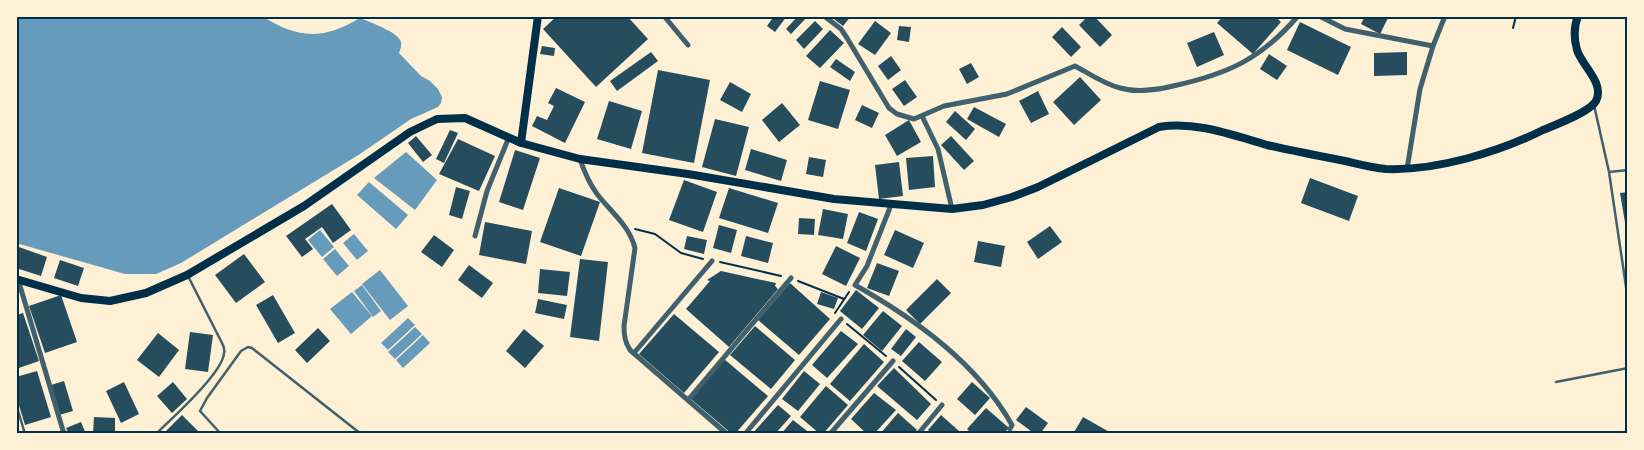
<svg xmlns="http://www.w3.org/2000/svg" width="1644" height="450" font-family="Merriweather,serif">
<rect width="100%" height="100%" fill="#fdf0d5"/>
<path fill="#669bbc" d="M16 16H262C298 39 323 40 360 18 369 22 399 32 401 42 402 45 400 50 399 53L421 76 430 81 438 89 442 97 441 103 438 107 411 119 360 154 181 263 156 274H125L16 243Z
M406 152 437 180 415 210 374 178Z
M369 182 408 215 396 229 357 195Z
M320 230 334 247 322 257 308 240Z
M354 234 368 251 357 260 343 243Z
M335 249 349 266 337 276 323 259Z
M380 270 408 306 390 320 362 284Z
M362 285 381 311 373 317 354 291Z
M352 292 372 316 351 334 330 309Z
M408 318 415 325 388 350 381 343Z
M415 327 422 334 395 359 388 352Z
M423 335 430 343 403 368 396 360Z"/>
<path fill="#264d5e" d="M557 16H627L648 39 596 87 543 29Z
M774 16H787L775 32 767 26Z
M798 16H808L791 34 786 29Z
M830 16H851L843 26Z
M1088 16H1094L1112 35 1100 47 1079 25Z
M1223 16H1275L1281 22 1253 54 1217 23Z
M1365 16H1389L1380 34 1361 24Z
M815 21 823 29 804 49 796 40Z
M875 21 891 33 875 55 858 44Z
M1300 22 1351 47 1338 75 1287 50Z
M899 26 911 27 909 42 897 40Z
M1062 27 1081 47 1071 57 1052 37Z
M830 30 844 43 820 68 806 56Z
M1214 32 1224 55 1197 67 1187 43Z
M542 46 555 48 554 56 540 54Z
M651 52 658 61 617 91 610 81Z
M1407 52V75L1374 76V53Z
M1269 54 1287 66 1277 80 1260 69Z
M891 56 901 70 888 80 878 66Z
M836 59 855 72 850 81 830 67Z
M971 63 979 77 967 84 959 69Z
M658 70 710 80 694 163 642 153Z
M1080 77 1101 100 1074 125 1053 102Z
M905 80 917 97 904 106 892 89Z
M820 81 850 90 838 129 808 120Z
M730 82 751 94 742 112 720 100Z
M556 88 585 102 565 143 532 126 537 116 547 120 554 106 548 103Z
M1038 91 1049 114 1031 123 1019 101Z
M609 101 642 111 631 149 597 139Z
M782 103 800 125 779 142 762 120Z
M862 105 879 113 872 128 855 120Z
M974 107 1006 124 999 137 967 119Z
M955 111 975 129 966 140 946 122Z
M715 119 749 127 736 176 702 167Z
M909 120 921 142 897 156 885 135Z
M450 130 458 133 444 163 436 159Z
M416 136 432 155 423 162 408 143Z
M951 136 974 161 964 170 941 145Z
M458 139 495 156 479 191 439 174Z
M751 149 787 160 781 181 745 170Z
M515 150 540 158 523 210 499 202Z
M933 156 935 187 909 190 906 158Z
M809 157 826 160 823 177 806 174Z
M899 162 903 196 879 199 875 165Z
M1310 178 1358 196 1349 221 1301 203Z
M684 180 717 192 703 232 669 220Z
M456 187 470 191 462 219 449 215Z
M559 188 600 202 581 256 540 242Z
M729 188 778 203 768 233 719 218Z
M1628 192V234H1627L1620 193Z
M332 204 351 230 333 243 322 227 305 239 313 249 302 257 286 236Z
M823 209 848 214 843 239 818 235Z
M859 212 878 219 866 251 847 243Z
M799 218 815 219 814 235 798 234Z
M485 222 532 231 526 264 479 255Z
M719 225 737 230 731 253 713 248Z
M1050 226 1062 242 1038 259 1027 242Z
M895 230 924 243 913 268 884 255Z
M434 235 454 250 442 267 421 252Z
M687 236 707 240 704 254 684 249Z
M746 236 773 243 768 263 741 256Z
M978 241 1005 246 1001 267 974 262Z
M16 246 47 257 41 276 16 268Z
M836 246 860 258 846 286 822 274Z
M244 254 265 282 236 303 215 275Z
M580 259 608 262 599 341 570 337Z
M60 260 84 268 78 286 54 278Z
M877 263 899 271 889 296 867 288Z
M469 265 493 283 482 298 458 280Z
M540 269 570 272 567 296 538 293Z
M721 271 776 283 775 286 778 289 729 347 686 309 710 281 707 280Z
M937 279 951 293 920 324 906 310Z
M790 283 830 319 799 355 758 320Z
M856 290 879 308 862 329 840 311Z
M821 292 838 298 834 309 817 304Z
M61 295 77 342 45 353 29 306Z
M273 295 295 333 278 343 256 305Z
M538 299 567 305 564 319 535 313Z
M883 311 902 326 882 351 863 335Z
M23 313 39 361 16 369V315Z
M674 314 719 352 684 393 639 354Z
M755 326 795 360 771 389 730 355Z
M318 328 330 341 307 363 295 350Z
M524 329 544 346 525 368 506 351Z
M906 329 916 337 901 356 891 349Z
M841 331 858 344 827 378 812 365Z
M190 332 213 335 208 372 185 369Z
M158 333 179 350 159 377 137 360Z
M919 342 942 362 925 381 902 361Z
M864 344 884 362 850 401 830 384Z
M724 359 768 396 735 434H732L691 399Z
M894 368 931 404 917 420 877 386Z
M37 371 51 417 25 425 16 396V377Z
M804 371 820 384 798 411 782 399Z
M64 381 73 411 59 415 51 385Z
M124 382 139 414 121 423 106 391Z
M173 382 187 399 172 413 157 396Z
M972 382 990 398 975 415 957 399Z
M826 386 848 405 823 434H820L800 417Z
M874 393 896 410 874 434H867L851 419Z
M778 405 791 416 775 434H752Z
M1026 407 1048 423 1040 434H1035L1016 420Z
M986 408 1009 428 1003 434H972L967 429Z
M898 413 917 430 913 434H880Z
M182 415 201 434H163Z
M941 415 959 431 956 434H932L928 430Z
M94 417 115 418V434H93Z
M1083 417 1113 434H1073Z
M793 420 811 434H781Z
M81 422 86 434H69L66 428Z"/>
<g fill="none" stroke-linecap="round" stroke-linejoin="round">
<path stroke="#003049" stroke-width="2" d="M1513 28 1516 16
M635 229 655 234 681 253 703 259
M720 262 781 276
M798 281 844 299
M835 313 849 292
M847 324 886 356
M899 367 936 400"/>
<path stroke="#3f606c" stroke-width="2.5" d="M1594 105 1609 172 1628 300
M1609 172 1628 170
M1556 382 1628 368
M16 404 25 434
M156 434C171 419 223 373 224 353 225 351 224 348 223 345L188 276
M221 434 200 411 207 398 241 351 248 347 252 348 361 434"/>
<path stroke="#3f606c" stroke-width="5" d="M664 16 688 45
M824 16 841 29 847 38 889 108 897 114 914 119 944 106 1007 94 1075 66C1090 74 1104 84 1120 88 1138 93 1156 90 1173 86 1228 74 1261 59 1298 16
M1319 16 1345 29 1433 46
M922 116 938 149 952 209
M580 159C584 171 589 183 597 194 611 212 629 225 635 248L624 326C624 336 625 342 630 350L727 434
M1407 169 1420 89 1433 46 1445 16
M891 205 867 266 855 285C915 319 977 363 1012 425L1010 429
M475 236 487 191 509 137
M18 279 64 434
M634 353 712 261
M688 400 791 278
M745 434 841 319
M830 434 893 361
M918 434 942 405"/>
<path stroke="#003049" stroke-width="8" d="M521 143 538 16
M16 279 81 298 110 301 146 293 187 275 304 206 410 132 437 119 465 118 521 143 580 159 688 174 834 199 952 209 983 205 1012 197 1038 187 1159 127C1196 121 1232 135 1267 145 1293 151 1319 156 1345 161 1358 164 1372 168 1386 169 1436 171 1499 152 1543 130 1555 125 1590 112 1596 101 1605 83 1582 66 1577 50 1574 39 1574 26 1578 16"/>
</g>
<rect width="1644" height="450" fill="none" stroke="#fdf0d5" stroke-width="35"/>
<rect x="18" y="18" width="1608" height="414" fill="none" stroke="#003049" stroke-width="2"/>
</svg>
